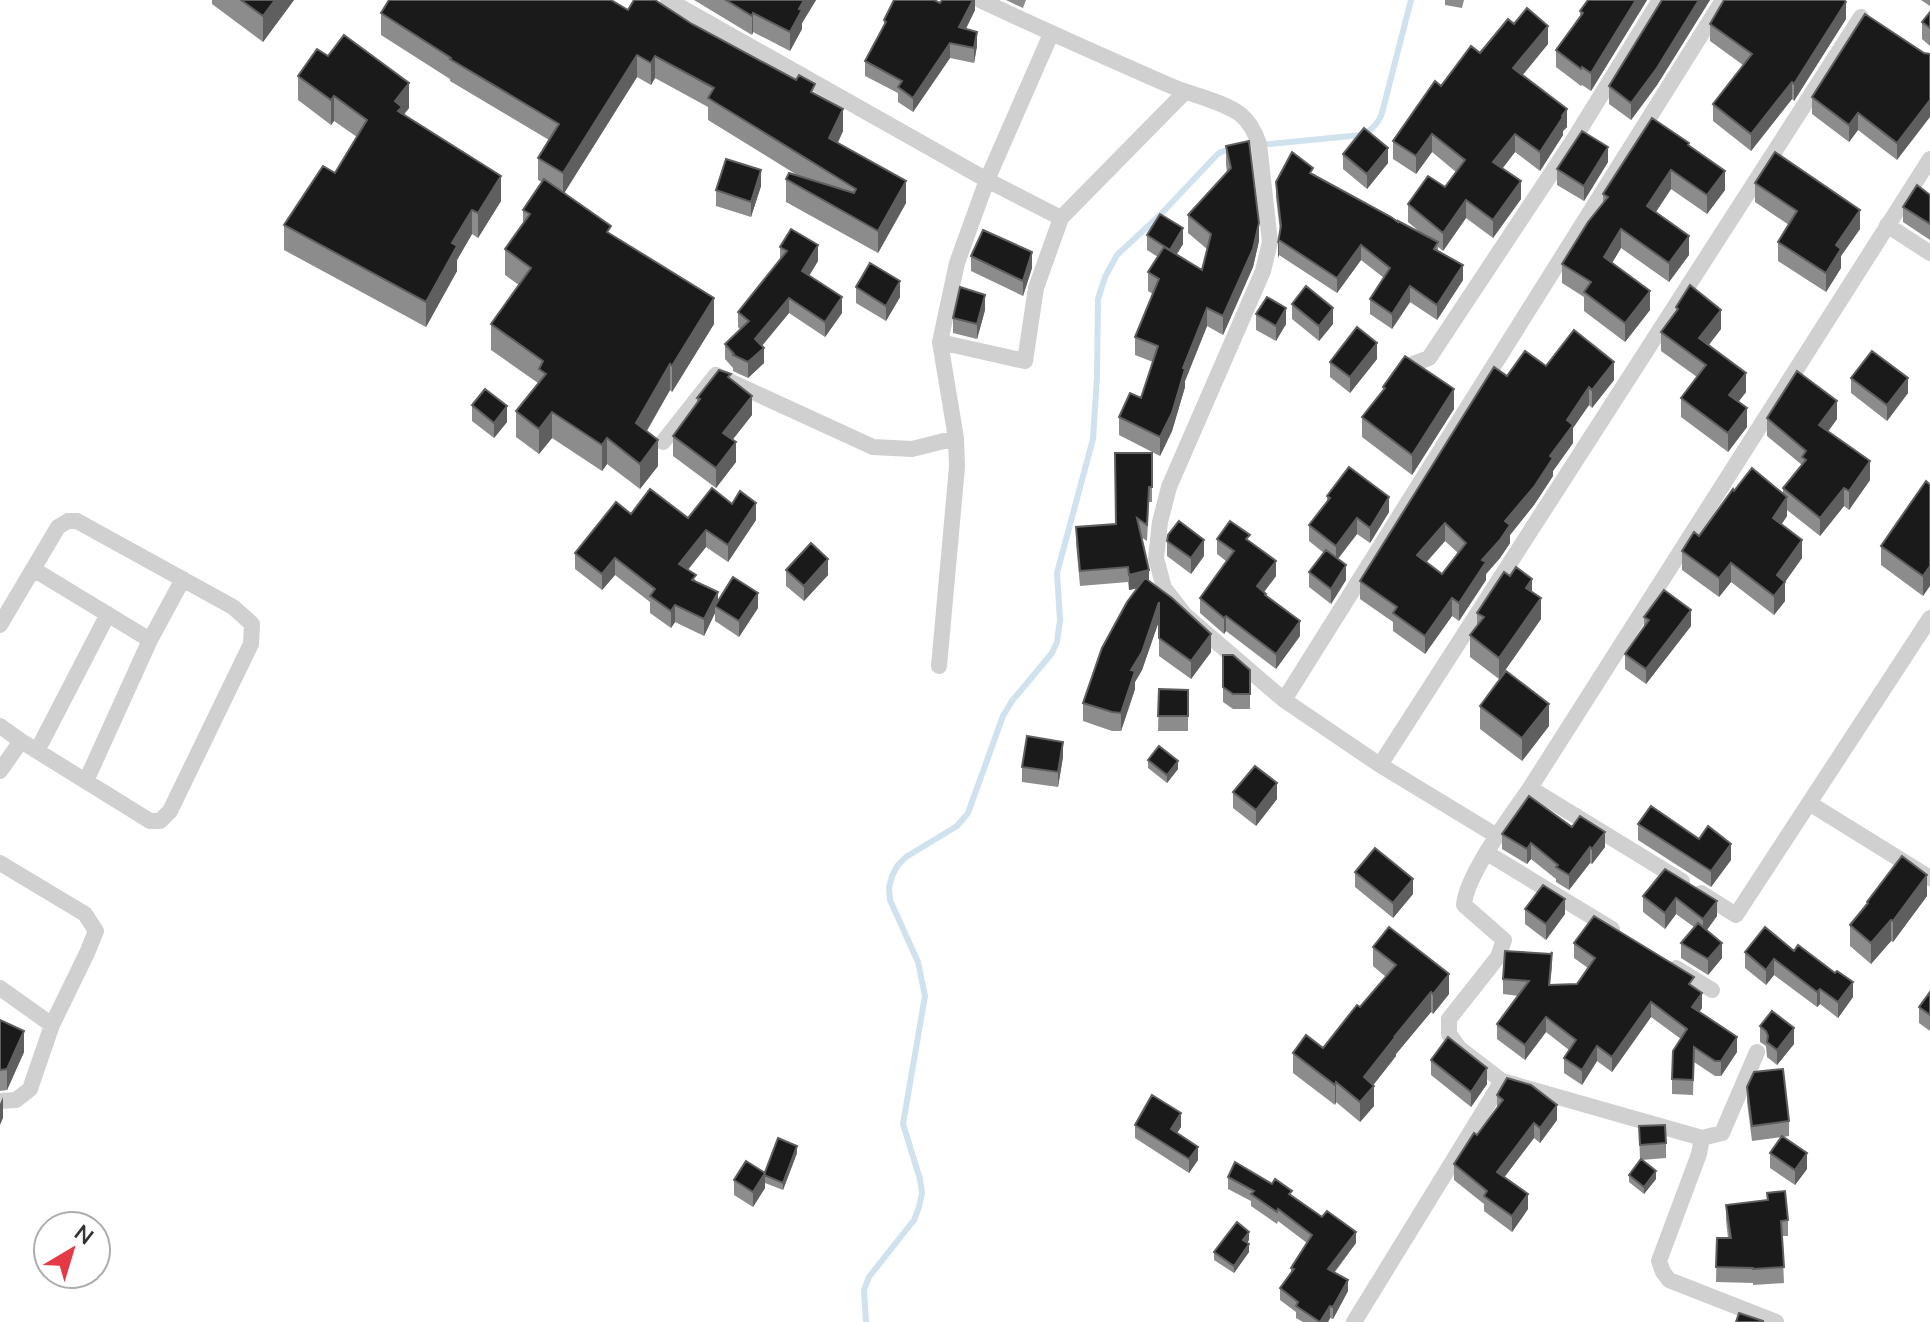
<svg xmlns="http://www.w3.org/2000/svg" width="1930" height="1322" font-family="Mulish,sans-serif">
<rect width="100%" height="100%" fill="#fff"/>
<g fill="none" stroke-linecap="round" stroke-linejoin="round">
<path stroke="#cfe2ee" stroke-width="6" d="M1269 144 1361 135C1372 130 1378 124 1382 113L1411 0
M866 1322 864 1290 869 1277 914 1220 919 1207 922 1193 920 1179 903 1124 925 996 918 962 890 900 889 888 892 876 898 865 906 857 957 826 968 813 1003 716 1012 701 1052 653 1057 642 1060 620 1057 573 1093 439 1097 377 1098 299 1105 277 1117 255 1160 215 1212 160 1219 153 1231 148"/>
<path stroke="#d0d0d0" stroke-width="16" d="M668 0 987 180 1061 218
M980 0C1044 30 1107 58 1171 86 1192 95 1222 101 1240 114 1250 122 1255 132 1259 144L1270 242 1263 271 1169 487 1160 522 1156 558 1164 588 1184 614 1284 700 1380 765 1497 836
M1887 225 1930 253
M940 342 1025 361 1036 288 1061 218 1185 92
M1413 364 1429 358 1574 139 1660 0
M663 442 716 375 873 447 912 449 956 438
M33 569 150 640
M0 625 58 527 68 521H77L233 607 252 624 251 644 170 811 160 821H150L21 741 0 726
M939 666 957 467 956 438 940 342 957 263 987 180 1051 34
M1284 700 1723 0
M37 751 108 614
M1380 765 1861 17
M0 771 21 741
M86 781 150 640 183 579
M1530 788 1682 881
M1809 803 1930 878
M1487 853 1612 929
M0 863 85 914 96 931 87 953 52 1025 30 1089 16 1100 0 1101
M1701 893 1736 915 1930 618
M1676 968 1712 990
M0 988 52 1025
M1702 1138 1722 1133 1757 1052
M1354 1322 1502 1081
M1776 1322 1669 1280 1663 1272 1659 1261 1699 1154 1702 1138 1502 1081 1459 1048 1449 1034V1019L1498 957 1504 940 1464 905C1466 875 1512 814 1530 788L1930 159"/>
</g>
<path fill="#8c8c8c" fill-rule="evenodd" d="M212 0H294L263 42 212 4Z
M694 0H816L802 23V29L790 51 753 32 752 35Z
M975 0V10L966 29 977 46 974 63 950 58 913 112 898 102V93L865 76V61L884 27V20L940 3Z
M1006 0H1026L1023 8Z
M1445 0H1464L1462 8 1445 5Z
M1647 0 1591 91 1582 85 1581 86 1556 67V50L1580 16V11Z
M1662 0H1710L1657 85 1631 120 1609 104V86Z
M1921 0H1930V6Z
M628 10 692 24 815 95 843 131 838 143 906 203 878 253 786 202V179L797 175 708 120V107L655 78 651 85 637 77 564 193 714 324 672 392 670 390 647 431 658 466 640 489 607 464 602 471 552 438 539 454 516 437V411L538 383 491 350V324L519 285 505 275V249L523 223V210L542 182 538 180V158L549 140 450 81V79L381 35V13Z
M1930 12V46L1922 39V22Z
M1846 19 1794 101 1792 99 1751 151 1713 121V104L1743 65 1710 41V24Z
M1514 24 1548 44 1522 75 1567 127 1563 131V135L1540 171 1515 152 1503 168 1521 199 1493 238 1466 218 1443 251 1438 247V251L1463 280 1437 320 1410 302 1392 329 1370 314V299L1384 278 1361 260 1337 293 1279 255 1278 258 1280 231 1276 197V182L1313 175 1398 222 1421 233 1408 222V204L1445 187 1456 172 1432 152 1416 174 1393 159V141L1441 86Z
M1924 53 1897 160 1858 130 1849 142 1812 114V97Z
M298 76 409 108 403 115 501 201 478 238 472 234 457 260V271L426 327 284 250V225L335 173 357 137 334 121 331 125 298 100Z
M1689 145 1725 190 1707 214 1671 189 1656 212 1689 255 1669 282 1621 248 1612 263 1650 310 1625 342 1584 311V297L1562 283V264L1603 204V194Z
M1226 146 1259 241 1253 267 1223 335 1207 326 1185 381V387L1172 431 1160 456 1119 435V417L1141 398 1153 362 1135 355V337L1153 294 1148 291V272L1158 257 1147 250V235L1183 244 1177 254 1202 270 1207 249 1188 233V215L1227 172 1226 165Z
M1343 154 1388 163 1367 189 1343 169Z
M1608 162 1584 201 1557 185V169Z
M1755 183 1860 229 1841 256V268L1826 292 1778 261V242L1789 225 1755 202Z
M761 186 751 217 716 206V190Z
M1930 195V240L1903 222V207Z
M780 247 818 261 809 276 842 313 825 337 789 313 762 346 764 363 748 378 733 371V368L725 359V344L740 329 738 327V312L780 260Z
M971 256 1032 268 1023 296 971 271Z
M856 287 900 297 886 321 856 303Z
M1292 304 1333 324 1319 341 1292 319Z
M1676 307 1721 329 1709 345 1746 392 1738 402 1747 427 1728 452 1681 417V398L1697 377 1661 351V332L1676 313Z
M985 310 977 339 953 333V318Z
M1256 314 1286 324 1276 341 1256 330Z
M1377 359 1350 393 1330 377V362Z
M1546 366 1614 380 1592 408 1589 405 1573 428V443L1553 471V476L1534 505 1510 535V543L1500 558 1486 574V580L1459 621 1452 616 1425 654 1393 631V622L1360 599V581L1507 376ZM1445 541 1458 553 1442 574 1426 562Z
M1851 378 1908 393 1887 421 1851 393Z
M731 379 752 415 732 440 736 462 716 488 673 456V436L697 403V398Z
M1383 387 1454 409 1412 475 1362 437V417L1383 391Z
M472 405 507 422 494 438 472 421Z
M1767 418 1837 419 1828 432 1870 480 1849 510 1844 506 1820 536 1787 510V516L1781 525 1802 558 1785 582V601L1774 615 1731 582 1719 597 1682 570V551L1699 536 1734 491 1783 494V488L1802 465 1767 436Z
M1152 453V502H1149L1147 541 1141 537 1149 581 1211 652 1191 679 1159 656V621L1142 670 1135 682V689L1121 731H1112L1083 721V703L1138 588 1129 590 1128 582 1080 586 1076 543V527L1115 524Z
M1930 485 1923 596 1881 565V546Z
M1327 496 1389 512 1370 543 1357 534 1338 559 1346 580 1331 604 1309 587V572L1324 553 1309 541V525L1327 502Z
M732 504 756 520 728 562 706 547 688 570 696 581 718 602 758 608 739 637 715 621V613L704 636 675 622 671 628 650 613V602L615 575 602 590 575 569V553L631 514 688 518Z
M1217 539 1250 542 1276 576 1264 592 1266 596 1300 636 1276 669 1226 631 1224 634 1200 613V598L1226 561 1217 554Z
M1167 541 1204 556 1191 574 1167 556Z
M786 570 828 575 804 601 786 586Z
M1532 592 1541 619 1499 679 1470 657V635L1477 626V613Z
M1644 617 1691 626 1646 684 1625 669V654L1644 627Z
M1223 655 1250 670V709H1233L1223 702Z
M1159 689 1188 690V731H1158Z
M1480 706 1549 726 1522 761 1480 729Z
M1063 757 1058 787 1022 782V767Z
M1148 760 1178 769 1167 783 1148 768Z
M1233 792 1277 799 1256 826 1233 808Z
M1638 824 1699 839 1731 860 1711 887 1638 840Z
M1572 827 1605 847 1592 864 1590 863 1569 890 1556 882V879L1531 859 1527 864 1502 849V834Z
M1665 869 1717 916 1707 930 1722 958 1708 975 1681 958V943L1694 927 1676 914 1665 929 1643 912V896Z
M1355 872 1413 894 1393 918 1355 887Z
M1927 896 1893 942 1891 941 1871 964 1850 946V925L1867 905V902Z
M1525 909 1565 914 1546 940 1525 924Z
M1765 927 1853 997 1838 1018 1820 1004 1817 1007 1774 975 1766 985 1745 968V952Z
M1574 943 1694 987 1702 1008 1699 1012 1737 1052 1721 1076H1715L1694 1062 1693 1095 1672 1094V1079L1681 1039 1651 1017 1612 1072 1597 1061 1582 1085 1564 1073V1058L1569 1050 1546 1032 1525 1060 1497 1039V1024L1519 996 1503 994V979L1551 954 1552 967 1550 985 1577 984 1588 968 1574 958Z
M1373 947 1449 994 1433 1014 1431 1012 1396 1054V1056L1373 1085 1374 1106 1360 1122 1336 1102 1335 1105 1293 1073V1053L1323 1048 1386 977 1373 966Z
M1930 992V1031L1919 1023V1007Z
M0 1020 24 1052 7 1090 0 1091Z
M1760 1026 1794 1044 1777 1065 1767 1057 1766 1046 1760 1042Z
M1431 1060 1487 1084 1471 1107 1431 1075Z
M1747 1087 1789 1121V1136L1783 1137 1807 1169 1795 1185 1770 1168V1153L1781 1137 1752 1141 1747 1102Z
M1497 1095 1557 1120 1540 1143 1534 1138 1504 1177 1528 1209 1512 1232 1484 1211V1204L1454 1180V1164L1497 1108Z
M1135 1125 1181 1127 1177 1133 1198 1160 1189 1173 1135 1138Z
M1639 1126 1666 1143V1158L1641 1160 1656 1179 1644 1194 1629 1182V1175L1640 1160Z
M797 1153 783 1190 765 1183V1188L753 1207 734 1195V1180L765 1173Z
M1228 1177 1292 1196 1356 1243 1335 1272 1348 1291 1333 1319 1330 1318 1328 1322H1303L1296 1318V1312L1280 1300V1288L1291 1273V1268L1307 1243 1278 1221 1277 1224 1251 1206V1201L1228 1189Z
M1767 1193 1788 1220V1236H1782L1784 1283 1753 1285V1283L1716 1282 1717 1238H1728L1726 1220V1205L1767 1200Z
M1249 1240 1247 1243 1249 1252 1234 1273 1214 1260V1252Z"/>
<path fill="#5f5f5f" d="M275 0H294L263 42V16Z
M804 0H816L802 23V29L790 51V32L799 9Z
M973 0H975V10L959 42V27Z
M1636 0H1647L1591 91V73Z
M1699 0H1710L1657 85 1631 120V103Z
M1846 2V19L1794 101V84Z
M753 13V32L752 35V16Z
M1548 26V44L1513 87V68Z
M977 32V46L974 63V48Z
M950 43V58L913 112V98Z
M637 55V77L563 195V173Z
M655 56V78L651 85V63Z
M1792 82V99L1751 151V134Z
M409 83V108L402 117V131L395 101Z
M334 96V121L331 125V100Z
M1930 100V117L1897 160V143Z
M843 109V131L829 160V138Z
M1567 109V127L1563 131V135L1540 171V152Z
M1858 113V130L1849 142V125Z
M1432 134V152L1416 174V156Z
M1515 134V152L1493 180V162Z
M1608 147V162L1584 201V186Z
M1388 148V163L1367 189V174Z
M761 170V186L751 217V202Z
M1671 170V189L1647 225V206Z
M1725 171V190L1707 214V195Z
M501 176V201L478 238V213Z
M906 181V203L878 253V231Z
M1521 181V199L1493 238V220Z
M1466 200V218L1443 251V233Z
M472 210V234L457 260V271L426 327V302L452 243Z
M1860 210V229L1841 256V268L1826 292V273L1836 245Z
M1259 223V241L1253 267 1223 335V316Z
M1183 228V244L1170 265V250Z
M1621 229V248L1604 276V257Z
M1689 236V255L1669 282V263Z
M1279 240V255L1278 258V243Z
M818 245V261L802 287V271Z
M1361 245V260L1337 293V278Z
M1032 252V268L1023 296V281Z
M1463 265V280L1437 320V305Z
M900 281V297L886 321V306Z
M1410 286V302L1392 329V314Z
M1650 291V310L1625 342V323Z
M985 295V310L977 339V324Z
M842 297V313L825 337V322Z
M714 298V324L672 392V366Z
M789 298V313L755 354V339Z
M1207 308V326L1185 381V387L1172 431 1160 456V437L1183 368Z
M1286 308V324L1276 341V326Z
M1333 308V324L1319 341V326Z
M1721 310V329L1699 357V338Z
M1377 343V359L1350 393V377Z
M764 348V363L748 378V362Z
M1614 362V380L1592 408V390Z
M670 364V390L636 449V423Z
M1746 373V392L1729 414V395Z
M1908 378V393L1887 421V405Z
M1589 387V405L1573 428V443L1553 471V476L1534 505 1510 535V543L1500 558 1486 574V580L1459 621V603L1482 560 1505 521 1550 456 1567 420Z
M1454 389V409L1412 475V455Z
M752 396V415L723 452V433Z
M1837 401V419L1819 443V425Z
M507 406V422L494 438V423Z
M1747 408V427L1728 452V433Z
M552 412V438L539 454V429Z
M607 438V464L602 471V445Z
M658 440V466L640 489V464Z
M736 442V462L716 488V468Z
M1870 461V480L1849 510V491Z
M1844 488V506L1820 536V518Z
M1389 497V512L1370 543V528Z
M1787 497V516L1773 537V518Z
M756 503V520L728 562V545Z
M1357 518V534L1336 561V546Z
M1445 523V541L1417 573V555Z
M706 530V547L679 580V564Z
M1204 540V556L1191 574V558Z
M1802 540V558L1785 582V601L1774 615V596L1777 575Z
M615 558V575L602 590V574Z
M828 559V575L804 601V586Z
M1276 561V576L1257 601V586Z
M1731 563V582L1719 597V578Z
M1346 565V580L1331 604V589Z
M1930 566V586L1923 596V576Z
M1149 570V586L1129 590V575Z
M1532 579V601L1526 588Z
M718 592V607L715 606V613L704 636V619Z
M758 593V608L739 637V621Z
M1452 598V616L1425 654V636Z
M1541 598V619L1499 679V658Z
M1159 602V621L1142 670 1135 682V689L1121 731V713L1131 670Z
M675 605V622L671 628V611Z
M1691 610V626L1646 684V669Z
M1226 616V631L1224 634V618Z
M1300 621V636L1276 669V654Z
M1211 634V652L1191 679V661Z
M1549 704V726L1522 761V738Z
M1063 742V757L1058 787V772Z
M1178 761V769L1167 783V775Z
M1277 783V799L1256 826V810Z
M1605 832V847L1592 864V849Z
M1531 843V859L1527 864V849Z
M1731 844V860L1711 887V871Z
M1590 847V863L1569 890V875Z
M1927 875V896L1893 942V921Z
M1413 879V894L1393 918V903Z
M1676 898V914L1665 929V913Z
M1565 899V914L1546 940V924Z
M1717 901V916L1703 935V919Z
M1891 920V941L1871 964V943Z
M1722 943V958L1708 975V959Z
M1774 959V975L1766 985V970Z
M1449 974V994L1433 1014V994Z
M1853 982V997L1838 1018V1002Z
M1820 989V1004L1817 1007V992Z
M1431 992V1012L1396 1054V1056L1364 1097V1077L1395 1036Z
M1702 993V1008L1692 1022V1007Z
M1651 1002V1017L1612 1072V1057Z
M1546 1017V1032L1525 1060V1045Z
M1794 1028V1044L1777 1065V1050Z
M24 1031V1052L7 1090V1069Z
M1737 1037V1052L1721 1076V1061Z
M1597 1046V1061L1582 1085V1070Z
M1487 1068V1084L1471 1107V1092Z
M1336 1082V1102L1335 1105V1085Z
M1374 1086V1106L1360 1122V1102Z
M3 1097V1118L0 1125V1104Z
M1557 1105V1120L1540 1143V1128Z
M1181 1113V1127L1171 1142V1129Z
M1534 1123V1138L1497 1187V1172Z
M797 1146V1153L783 1190V1183Z
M1198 1147V1160L1189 1173V1159Z
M1807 1153V1169L1795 1185V1170Z
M1656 1171V1179L1644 1194V1187Z
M765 1173V1188L753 1207V1192Z
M1528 1194V1209L1512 1232V1216Z
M1249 1232V1240L1243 1248V1240Z
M1356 1232V1243L1328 1280V1269Z
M1249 1244V1252L1234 1273V1266Z
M1348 1280V1291L1333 1319V1307Z
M1330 1306V1318L1328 1322H1320Z"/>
<path fill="#1a1a1a" stroke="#5f5f5f" stroke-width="2" fill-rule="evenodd" d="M241 0H275L263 16Z
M389 0H611L628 10 634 0H655L692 24 796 80 799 75 815 84 811 92 843 109 829 138 906 181 878 231 786 179 789 173 854 193 856 189 708 98 714 88 655 56 651 63 637 55 563 173 538 158 559 124 450 59 451 58 381 13Z
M726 0H804L799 9 802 10 790 32 753 13 752 16Z
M894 0H934L940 3 942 0H973L959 27 977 32 974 48 950 43 913 98 898 87 902 81 865 61 886 22 884 20Z
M1588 0H1636L1591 73 1582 67 1581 69 1556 50 1583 13 1580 11Z
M1662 0H1699L1657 68 1631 103 1609 86Z
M1724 0H1844L1846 2 1794 84 1792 82 1751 134 1713 104 1752 54 1710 24Z
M1527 8 1548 26 1513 68 1567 109 1562 116 1563 117 1540 152 1515 134 1493 162 1521 181 1493 220 1466 200 1443 233 1408 204 1428 176 1445 187 1465 160 1432 134 1416 156 1393 141 1435 81 1441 86 1471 46 1480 53 1508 19 1514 24Z
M1930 12V28L1922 22Z
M1865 14 1924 53 1930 54V100L1897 143 1858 113 1849 125 1812 97Z
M344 35 409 83 395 101 402 107 398 111 501 176 478 213 472 210 452 243 457 246 426 302 284 225 323 166 335 173 367 120 334 96 331 100 298 76 317 49 328 56Z
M1652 118 1689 143 1688 145 1725 171 1707 195 1671 170 1647 206 1689 236 1669 263 1621 229 1604 257 1650 291 1625 323 1584 292 1591 282 1562 264 1588 222 1608 197 1603 194Z
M1364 128 1388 148 1367 174 1343 154Z
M1582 131 1608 147 1584 186 1557 169Z
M1249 141 1259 223 1253 249 1223 316 1207 308 1183 368 1185 369 1172 413 1160 437 1119 417 1130 393 1141 398 1158 346 1135 337 1159 279 1148 272 1164 247 1202 270 1211 234 1188 215 1231 168 1226 146Z
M1292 152 1313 168 1310 173 1391 217 1398 222V221L1438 242 1434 249 1463 265 1437 305 1410 286 1392 314 1370 299 1390 268 1361 245 1337 278 1279 240 1278 243 1281 226 1276 182Z
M1775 152 1860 210 1836 245 1841 249 1826 273 1778 242 1797 211 1755 183Z
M726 159 761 170 751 202 716 190Z
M544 179 611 226 607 232 714 298 672 366 670 364 636 423 658 440 640 464 607 438 602 445 552 412 539 429 516 411 546 374 539 369 543 361 491 324 531 268 505 249 530 214 523 210Z
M1917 185 1930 195V224L1903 207Z
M1160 214 1183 228 1170 250 1147 235Z
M791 229 818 245 802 271 842 297 825 322 789 298 755 339 764 348 748 362 733 355 734 354 725 344 749 321 738 312 787 251 780 247Z
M983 230 1032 252 1023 281 971 256Z
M870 263 900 281 886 306 856 287Z
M1690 285 1721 310 1699 338 1746 373 1729 395 1747 408 1728 433 1681 398 1706 365 1661 332 1678 309 1676 307Z
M1306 286 1333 308 1319 326 1292 304Z
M960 287 985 295 977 324 953 318Z
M1267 297 1286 308 1276 326 1256 314Z
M1357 327 1377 343 1350 377 1330 362Z
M1574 330 1614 362 1592 390 1589 387 1567 420 1573 425 1550 456 1553 458 1534 487 1505 521 1510 525 1500 540 1482 560 1486 562 1459 603 1452 598 1425 636 1393 613 1397 607 1360 581 1494 367 1507 376 1525 351 1546 366ZM1445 523 1466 543 1442 574 1417 555Z
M1872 351 1908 378 1887 405 1851 378Z
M1405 356 1454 389 1412 455 1362 417 1385 388 1383 387Z
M719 370 731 374 728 377 752 396 723 433 736 442 716 468 673 436 700 399 697 398Z
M1797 371 1837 401 1819 425 1870 461 1849 491 1844 488 1820 518 1783 488 1806 460 1802 457 1806 451 1767 418Z
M485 389 507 406 494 423 472 405Z
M1115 453H1152V487H1149L1147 525 1137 518 1149 570 1129 575 1128 567 1080 571 1076 527 1116 524Z
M1349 467 1389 497 1370 528 1357 518 1336 546 1309 525 1330 498 1327 496Z
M1752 468 1787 497 1773 518 1802 540 1777 575 1785 582 1774 596 1731 563 1719 578 1682 551 1694 532 1699 536 1733 489 1734 491Z
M1926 481 1930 485V566L1923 576 1881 546Z
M712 488 732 504 740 491 756 503 728 545 706 530 679 564 696 575 692 580 718 592 704 619 675 605 671 611 650 596 655 589 615 558 602 574 575 553 616 502 631 514 650 489 688 518Z
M1179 521 1204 540 1191 558 1167 541 1168 535Z
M1230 521 1250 535 1246 539 1276 561 1257 586 1266 594 1265 595 1300 621 1276 654 1226 616 1224 618 1200 598 1234 551 1217 539Z
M811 543 828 559 804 586 786 570Z
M1326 550 1346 565 1331 589 1309 572Z
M1516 567 1532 579 1526 588 1541 598 1499 658 1470 635 1484 617 1477 613 1504 572 1510 576Z
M733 577 758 593 739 621 715 606Z
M1145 578 1172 598 1211 634 1191 661 1159 638V602L1142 652 1131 670 1135 671 1121 713 1112 712 1083 703 1102 648 1127 602Z
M1664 590 1691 610 1646 669 1625 654 1649 620 1644 617Z
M1223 655H1233L1250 670V694H1233L1223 687Z
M1506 671 1549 704 1522 738 1480 706Z
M1159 689 1188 690V716H1158Z
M1027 736 1063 742 1058 772 1022 767Z
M1159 746 1178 761 1167 775 1148 760Z
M1255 766 1277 783 1256 810 1233 792Z
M1529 796 1572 827 1580 816 1605 832 1592 849 1590 847 1569 875 1556 867 1558 865 1531 843 1527 849 1502 834Z
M1651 806 1699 839 1708 826 1731 844 1711 871 1638 824Z
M1375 848 1413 879 1393 903 1355 872Z
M1902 856 1927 875 1893 921 1891 920 1871 943 1850 925 1868 903 1867 902Z
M1665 869 1717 901 1703 919 1676 898 1665 913 1643 896Z
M1543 885 1565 899 1546 924 1525 909Z
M1594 916 1694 977 1689 984 1702 993 1692 1007 1737 1037 1721 1061H1715L1694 1047 1693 1080 1672 1079 1673 1051 1687 1029 1651 1002 1612 1057 1597 1046 1582 1070 1564 1058 1576 1040 1546 1017 1525 1045 1497 1024 1529 981 1503 979 1505 951 1551 954 1552 952 1549 985 1577 984 1595 958 1574 943Z
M1698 923 1722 943 1708 959 1681 943Z
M1389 927 1449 974 1433 994 1431 992 1395 1036H1396L1364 1077 1374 1086 1360 1102 1336 1082 1335 1085 1293 1053 1306 1035 1323 1048 1357 1005 1360 1007 1396 965 1373 947Z
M1765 927 1794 951 1798 945 1835 973 1837 971 1853 982 1838 1002 1820 989 1817 992 1774 959 1766 970 1745 952Z
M1930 992V1015L1919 1007Z
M1772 1011 1794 1028 1777 1050 1767 1042 1768 1036 1766 1031 1760 1026Z
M0 1020 24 1031 7 1069 0 1070Z
M1448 1037 1487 1068 1471 1092 1431 1060Z
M1783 1069 1789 1121 1752 1126 1747 1087 1754 1072Z
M1507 1078 1531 1085 1557 1105 1540 1128 1534 1123 1497 1172 1528 1194 1512 1216 1484 1196 1487 1191 1454 1164 1474 1133 1477 1135 1503 1100 1497 1095Z
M1152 1095 1181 1113 1171 1129 1198 1147 1189 1159 1135 1125Z
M1665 1125 1666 1143 1640 1145 1639 1126Z
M1782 1136 1807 1153 1795 1170 1770 1153Z
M778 1138 797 1146 783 1183 764 1175Z
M1641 1159 1656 1171 1644 1187 1629 1175Z
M746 1161 765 1173 753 1192 734 1180Z
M1235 1162 1272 1184 1275 1179 1292 1191 1289 1194 1322 1217 1327 1211 1356 1232 1328 1269 1348 1280 1333 1307 1330 1306 1320 1322 1296 1306 1298 1302 1280 1288 1294 1269 1291 1268 1312 1235 1278 1209 1277 1212 1251 1194 1254 1191 1228 1177Z
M1785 1191 1788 1220 1781 1221 1784 1267 1753 1269V1268L1716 1267 1717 1238H1731L1726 1205 1768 1200 1767 1193Z
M1237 1222 1249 1232 1243 1240 1249 1244 1234 1266 1214 1252Z
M1739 1313 1763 1321V1322H1736Z"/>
<g transform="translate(72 1250) rotate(38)"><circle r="38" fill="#ffffff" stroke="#adadad" stroke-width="2"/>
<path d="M0-6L14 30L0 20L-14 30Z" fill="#e63946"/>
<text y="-12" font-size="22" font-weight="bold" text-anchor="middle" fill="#333333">N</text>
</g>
</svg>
